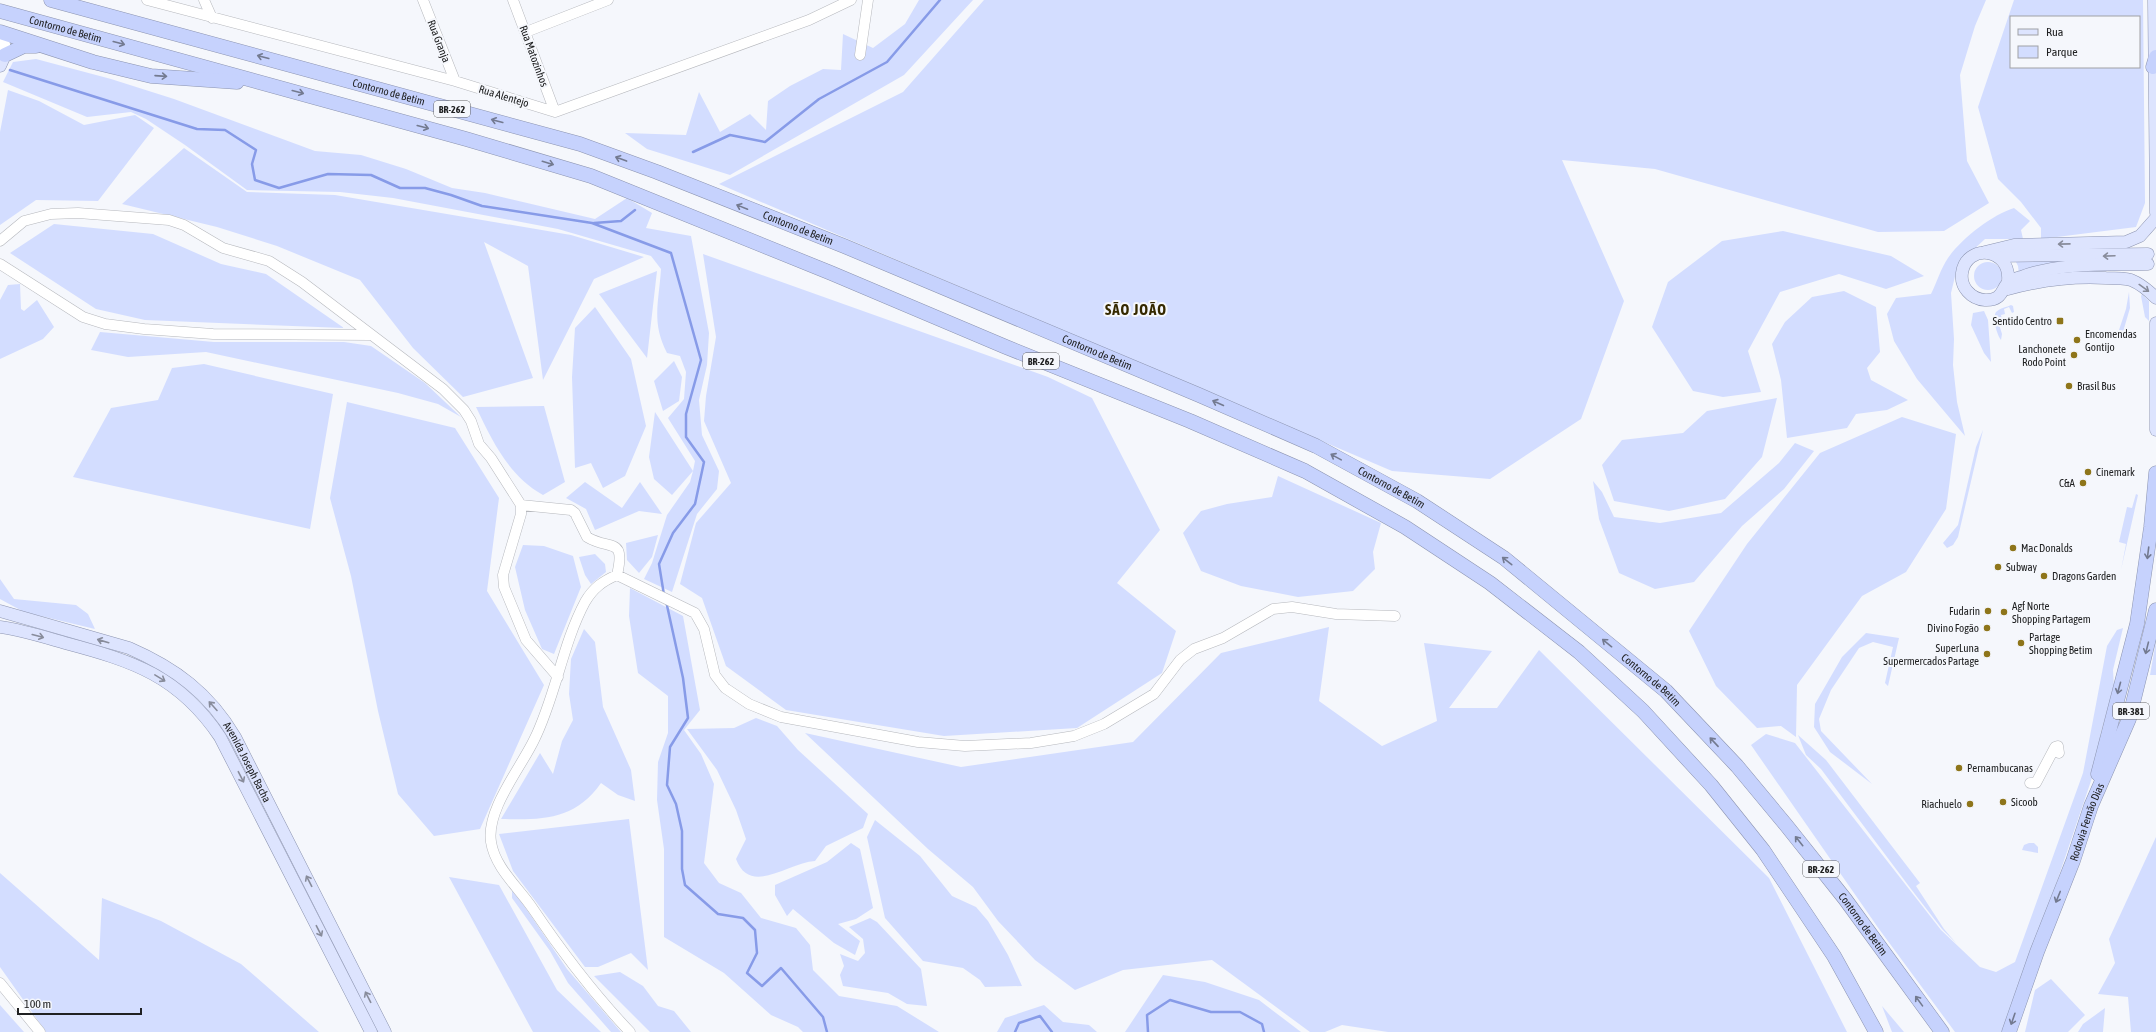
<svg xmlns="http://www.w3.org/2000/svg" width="2156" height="1032" font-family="'Asap Condensed',sans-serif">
<rect width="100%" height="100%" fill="#f5f7fc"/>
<path fill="#d3ddff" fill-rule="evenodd" d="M919 0H973L904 75 730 175 647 149 625 133 686 135 699 92 720 132 750 114 766 130 768 101 790 86 823 69 841 70 843 34 873 48 905 24Z
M984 0H1986L1975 26 1960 75 1967 161 1989 203 1944 231 1878 232 1655 169 1562 160 1624 301 1581 419 1490 479 1392 471 719 184 903 92Z
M2014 0H2143L2145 203 2136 227 2041 239V228L2021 202 1998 179 1978 107ZM2011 17H2139V67H2011Z
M36 59 111 79 174 99 315 151 361 155 406 169 452 188 485 193 595 219 627 198 652 213 646 228 691 236 709 333 707 365 699 400 702 435 719 471 717 489 697 514 672 592 644 579 652 563 667 515 690 482 693 471 672 495 654 479 649 457 655 412 693 471 695 461 668 418 684 399 686 372 680 356 667 353C651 322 659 302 661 269L651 256 558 229 393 198 340 192 247 190 185 145 146 119 131 112 87 117 3 82 13 62Z
M8 90 39 101 84 125 135 115 154 128 98 201 36 200 0 225V132Z
M184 148 247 192 335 195 571 235 644 257 594 279 543 380 528 266 484 242 533 378 463 397 413 348 360 280 277 246 217 227 122 204Z
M2014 208 2030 221 2021 230 2023 239H1985L1958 264 1951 293 1954 339 1953 365 1957 402 1965 436 1917 379 1894 341 1887 314 1896 298 1931 294C1937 282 1941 268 1948 258 1962 238 1992 215 2014 208Z
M54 224 153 234 221 264 266 274 344 328 145 320 96 309 10 253Z
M1783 231 1891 256 1924 276 1886 289 1839 274 1780 292 1748 351 1761 392 1723 397 1693 391 1652 327 1668 282 1722 241Z
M703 254 1048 377 1092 398 1160 530 1117 583 1176 631 1162 673 1077 728 944 736 786 710 726 666 702 598 680 584 696 523 731 483 704 421 706 396 716 337Z
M2014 258 2062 261 2041 265 2019 274 2018 266Z
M1974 276a14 14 0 1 1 28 0a14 14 0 1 1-28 0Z
M657 271 647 358 599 294Z
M20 284 21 309 24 311 37 300 54 327 43 339 0 359V300L8 285Z
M1844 291 1876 307 1880 352 1867 368 1871 380 1908 400 1887 410 1856 414 1847 428 1787 438 1781 380 1772 344 1785 322 1812 297Z
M2129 292 2130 308 2123 332 2119 330 2126 309Z
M2142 294 2149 301V321L2145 317 2141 296Z
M2011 305 2013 306 2014 312 2012 313 2009 307 2004 309 2005 314 2001 315 2002 320 1998 321 2002 334 2001 340C1997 335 1992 318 1996 312 2000 308 2007 307 2011 305Z
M595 307 631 359 646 426 625 476 603 488 591 463 575 468 572 377 575 328Z
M1984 311 1988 320 1991 362 1984 353 1971 325 1973 313Z
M100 332 214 342H344L371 346 425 383 461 417 438 404 398 393 206 352 128 357 91 350Z
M674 361 682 377 679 401 663 411 654 381Z
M204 364 333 394 310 529 73 477 111 408 158 400 172 368Z
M1777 398 1762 457 1725 499 1669 511 1614 501 1602 465 1622 440 1683 433 1707 411Z
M347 402 455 428 499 498 487 591 544 685 480 829 434 836 398 794 378 711 351 576 330 498Z
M544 406 565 482 543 495C508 475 493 442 476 407Z
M1902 417 1956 434 1946 509 1906 572 1862 596 1797 685 1796 737 1781 726 1757 728 1716 686 1689 631 1747 544 1820 453Z
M1983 430 1958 537 1953 545 1947 548 1943 543 1958 525 1976 447Z
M1795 443 1814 451 1784 489 1742 526 1694 582 1655 589 1619 573 1599 519 1593 481 1602 492 1614 517 1660 523 1721 513 1779 463Z
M1278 476 1381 523 1373 552 1375 569 1353 591 1298 597 1241 586 1201 571 1183 533 1201 511 1227 504 1272 497Z
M585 482 622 508 640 482 662 514 639 511 595 530 586 509 566 498Z
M2136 494 2138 495 2121 570 2126 544 2119 542 2127 507 2132 508Z
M658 535 652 557 639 573 627 560 626 543Z
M523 545 544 546 573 556 581 587 554 654 542 649 525 610 515 567Z
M595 554 605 564 606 572 591 584 585 575 579 557Z
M0 579 14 599 76 605 88 614 95 629 24 612 0 599Z
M630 588 683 616 700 710 684 730 701 754 714 784 704 863 719 883 741 893 761 918 796 928 810 945 813 970 839 996 897 1006 939 1032H803L798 1027 771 1015 724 973 664 937V849L657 800 658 762 668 733V696L638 673 629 616Z
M1329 627 1319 701 1382 746 1437 721 1424 643 1492 651 1449 708H1497L1539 650 1769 878 1847 1032H1388L1342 1025 1325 1032H1310L1212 960 1123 970 1075 990 1035 960 998 921 973 887 928 849 805 733 961 767 1133 742 1221 653Z
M2123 628 2113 670 2114 687 2101 732 2094 772 2006 1032H1955L1879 929 1751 745 1766 734 1795 743 1941 930 1980 967 1996 972 2015 962 2083 773 2107 646 2117 630Z
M584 629 595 642 603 707 631 770 635 801 618 795 601 783C575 820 543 820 501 819L540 753 553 774 562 741 573 720 569 694 571 659Z
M1866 633 1899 638 1888 686 1885 683 1893 647 1873 642 1859 648 1831 690 1819 719 1821 731 1872 784 1830 752 1814 727 1815 704 1842 657Z
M2156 641V675H2150Z
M756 718 777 726 798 750 868 814 863 828 826 846 815 861C789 862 750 897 736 859L746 839 736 810 717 770 687 729 734 728Z
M1798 735 1826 760 1920 883 1916 886 1944 929 1956 943 1942 929 1911 889 1821 769 1806 755Z
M629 819 648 970 631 953 598 967H585L513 871 499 834Z
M875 820 920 856 952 896 976 907 988 921 1008 955 1022 986 985 987 980 980 963 968 923 961 885 918 867 837Z
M2156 837V1032H2131L2128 997 2098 994 2115 963 2109 939Z
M851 843 860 849 873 908 856 919 838 924 860 941 855 955 834 943 793 909 787 916 775 895V885L827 862Z
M2029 843H2034L2038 847V853L2022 850 2024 845Z
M0 873 99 960 102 898 161 921 241 964 319 1032H46L0 967Z
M449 877 499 885 557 990 601 1032H533Z
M512 888 567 969 621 1032H611L568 983 550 951 512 898Z
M870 918 877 922 921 969 927 1006 907 1004 888 993 843 986 840 975 844 966 840 954 858 961 865 953 863 939 849 927Z
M620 972 643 986 658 1006 674 1011 691 1032H650L594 976Z
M1163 975 1205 982 1259 1000 1301 1032H1125Z
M2051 979 2085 1015 2068 1032H2025L2035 990Z
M0 1005 24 1032H0Z
M1044 1005 1063 1022 1089 1025 1097 1032H997L1005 1018Z
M1882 1006 1904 1032H1892Z
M2105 1008 2103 1032H2078L2083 1024Z"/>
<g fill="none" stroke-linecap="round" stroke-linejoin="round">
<path stroke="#879be8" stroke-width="2.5" d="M10 70 197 129 225 130 256 150 252 164 255 180 279 188 328 174 371 175 400 188H425L451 195 482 206 592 223 671 253 701 360 686 414V437L704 462 695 504 673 533 659 564 664 595
M693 152 730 135 765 142 819 99 887 62 940 0
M594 223 621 221 635 210
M666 601 683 678 688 718 670 747 667 785 676 804 682 831V869L685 885 718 914 743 918 755 930 757 953 747 973 762 986 781 968 823 1017 827 1032
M1015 1032 1019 1023 1040 1016 1052 1032
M1148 1032 1147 1015 1170 1000 1211 1012H1240L1262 1024 1264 1032"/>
<g stroke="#b6b8bd" stroke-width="11">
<path id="minor" d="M147 0 455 81 555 112 809 20 851 0
M204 0 212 18
M423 0 455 81
M513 0 555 112
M526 32 608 0
M0 36 5 44V55
M860 55 868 0
M0 241 24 221 51 214 78 213 169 220 184 225 223 248 269 261 302 282 443 389 464 410 471 421 479 444 491 458 521 505V514L503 575 504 587 526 640 558 677
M0 264 83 317 105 324 144 329 213 334 371 335
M521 505 571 510 575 513 587 537C610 551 626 536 617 575
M2030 783H2036L2055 747 2058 746 2059 753
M0 983 40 1032
M630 1032C594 994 562 952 533 909 519 888 495 868 491 842 486 810 520 769 534 740 556 696 562 645 585 602 593 588 603 581 617 575L695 613 704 629 715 675 725 688 749 704 781 717 918 742 965 746 1031 743 1074 736 1104 724 1154 694 1180 660 1194 649 1223 638 1273 609 1292 607 1336 614 1395 616"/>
</g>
<g stroke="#8c94b0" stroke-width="13">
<g id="major">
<path d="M2154 0 2156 213"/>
<path d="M0 66 5 55"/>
<path d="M1985 252 2014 245 2126 242 2140 236 2156 218"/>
<path d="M1997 256 2148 254"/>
<path d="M2008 281C2011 247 1966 243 1962 273 1960 287 1971 299 1985 300 2004 301 2001 287 2010 281 2013 279 2018 278 2021 277 2061 262 2106 265 2148 264"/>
<path d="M2008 289C2041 280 2072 276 2106 278 2114 278 2124 278 2131 280 2141 284 2149 291 2156 298"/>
<path d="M2156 323V430"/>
<path id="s1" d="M0 611 129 648C175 668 209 693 235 737L385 1032"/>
<path d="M0 627C22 630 44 637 65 643 133 661 179 676 220 737L371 1032"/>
</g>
</g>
<g stroke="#8c94b0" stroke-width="15">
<g id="highway">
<path id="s2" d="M51 0 580 144 657 172 844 246 1199 395 1316 446 1417 501 1504 558 1666 691 1737 766 1786 825 1845 899 1942 1032"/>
<path id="s3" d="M0 11 466 139 591 176 831 273 1006 347 1190 421 1305 471 1405 527 1490 583 1579 652 1643 711 1711 785 1763 850 1834 956 1876 1032"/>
<path d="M0 32 93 62 151 76 237 82"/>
<path d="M5 55 24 46H36"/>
<path d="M2153 67 2156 57"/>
<path d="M2098 774 2137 624 2151 527 2156 473"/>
<path id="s4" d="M2009 1032 2037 952 2073 861 2091 806 2129 719 2156 610"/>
</g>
</g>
<use href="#minor" stroke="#fff" stroke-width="10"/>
<use href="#major" stroke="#dde4fe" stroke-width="12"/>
<use href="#highway" stroke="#c6d2fd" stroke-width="14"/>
</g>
<defs><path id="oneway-shaft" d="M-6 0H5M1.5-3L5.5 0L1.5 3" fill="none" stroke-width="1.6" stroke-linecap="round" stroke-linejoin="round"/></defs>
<g stroke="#737a90">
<use href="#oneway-shaft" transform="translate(119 43) rotate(15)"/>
<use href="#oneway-shaft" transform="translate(263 57) rotate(-165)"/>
<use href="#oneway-shaft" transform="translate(161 76) rotate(4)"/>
<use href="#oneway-shaft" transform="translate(298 92) rotate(15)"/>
<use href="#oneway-shaft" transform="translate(497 121) rotate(-165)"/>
<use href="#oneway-shaft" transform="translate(423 127) rotate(15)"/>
<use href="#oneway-shaft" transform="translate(621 159) rotate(-160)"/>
<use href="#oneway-shaft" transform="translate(548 163) rotate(17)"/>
<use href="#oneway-shaft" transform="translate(742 207) rotate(-158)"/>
<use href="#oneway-shaft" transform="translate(1218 403) rotate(-156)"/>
<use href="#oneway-shaft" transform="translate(1336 457) rotate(-151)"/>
<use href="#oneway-shaft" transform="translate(2148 553) rotate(97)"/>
<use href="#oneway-shaft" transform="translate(1507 561) rotate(-142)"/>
<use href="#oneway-shaft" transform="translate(1607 643) rotate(-141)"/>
<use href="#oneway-shaft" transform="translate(2147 648) rotate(104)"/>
<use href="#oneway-shaft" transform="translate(2119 688) rotate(105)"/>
<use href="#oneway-shaft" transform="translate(1714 742) rotate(-133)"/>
<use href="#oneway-shaft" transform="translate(1799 841) rotate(-129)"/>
<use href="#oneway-shaft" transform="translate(2058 897) rotate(112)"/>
<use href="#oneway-shaft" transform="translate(1919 1001) rotate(-126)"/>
<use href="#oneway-shaft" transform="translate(2013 1019) rotate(109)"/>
</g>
<g stroke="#888c9b">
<use href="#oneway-shaft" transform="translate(2064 244) rotate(179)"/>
<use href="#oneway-shaft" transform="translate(2109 256) rotate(178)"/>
<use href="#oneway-shaft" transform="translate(2144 288) rotate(36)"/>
<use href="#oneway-shaft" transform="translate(38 636) rotate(15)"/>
<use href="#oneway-shaft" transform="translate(103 641) rotate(-164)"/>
<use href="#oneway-shaft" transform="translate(160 678) rotate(31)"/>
<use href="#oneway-shaft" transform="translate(213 706) rotate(-132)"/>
<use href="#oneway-shaft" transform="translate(241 777) rotate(63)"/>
<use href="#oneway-shaft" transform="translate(309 881) rotate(-117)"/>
<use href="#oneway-shaft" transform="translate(319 931) rotate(63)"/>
<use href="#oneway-shaft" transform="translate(368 997) rotate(-117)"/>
</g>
<g fill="#8e751a" stroke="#f5f7fc" stroke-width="1.5">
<rect x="2056" y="317" width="8" height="8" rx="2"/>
<circle cx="2077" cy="340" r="4"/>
<circle cx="2074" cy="355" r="4"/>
<circle cx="2069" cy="386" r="4"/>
<circle cx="2088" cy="472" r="4"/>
<circle cx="2083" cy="483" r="4"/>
<circle cx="2013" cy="548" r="4"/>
<circle cx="1998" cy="567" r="4"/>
<circle cx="2044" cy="576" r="4"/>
<circle cx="1988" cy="611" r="4"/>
<circle cx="2004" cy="612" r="4"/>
<circle cx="1987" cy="628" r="4"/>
<circle cx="2021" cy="643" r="4"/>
<circle cx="1987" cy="654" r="4"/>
<circle cx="1959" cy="768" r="4"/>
<circle cx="2003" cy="802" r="4"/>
<circle cx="1970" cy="804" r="4"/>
</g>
<g text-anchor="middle" stroke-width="4" stroke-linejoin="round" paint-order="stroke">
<g fill="#f5f7fc" stroke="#606163" stroke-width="1">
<rect x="434" y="101" width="36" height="16" rx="3"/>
<rect x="1023" y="353" width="36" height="16" rx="3"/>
<rect x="2113" y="703" width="36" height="16" rx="3"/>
<rect x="1803" y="861" width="36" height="16" rx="3"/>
</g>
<g font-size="10" font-weight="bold" fill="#202122">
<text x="452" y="113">BR-262</text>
<text x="1041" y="365">BR-262</text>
<text x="2131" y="715">BR-381</text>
<text x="1821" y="873">BR-262</text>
</g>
<g font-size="11" fill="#202122" stroke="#f5f7fc">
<text dy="4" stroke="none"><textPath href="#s3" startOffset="68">Contorno de Betim</textPath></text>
<text transform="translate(439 41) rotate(69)" y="4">Rua Granja</text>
<text transform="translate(534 56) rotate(70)" y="4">Rua Matozinhos</text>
<text dy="4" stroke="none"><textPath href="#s2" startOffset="350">Contorno de Betim</textPath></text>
<text transform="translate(504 96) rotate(17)" y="4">Rua Alentejo</text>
<text dy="4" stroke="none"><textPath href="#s2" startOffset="782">Contorno de Betim</textPath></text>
<text dy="4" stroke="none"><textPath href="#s2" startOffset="1106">Contorno de Betim</textPath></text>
<text dy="4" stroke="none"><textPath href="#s2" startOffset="1430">Contorno de Betim</textPath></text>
<text dy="4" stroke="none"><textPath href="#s2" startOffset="1754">Contorno de Betim</textPath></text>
<text dy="4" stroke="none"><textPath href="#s1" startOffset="303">Avenida Joseph Bacha</textPath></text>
<text dy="4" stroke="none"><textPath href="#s4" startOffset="224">Rodovia Fernão Dias</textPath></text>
<text dy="4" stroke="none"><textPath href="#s2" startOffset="2078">Contorno de Betim</textPath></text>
</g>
<g font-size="11" fill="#202122" stroke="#f5f7fc" text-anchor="start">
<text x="2052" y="325" text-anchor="end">Sentido Centro</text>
<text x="2085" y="338">Encomendas<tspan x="2085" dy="13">Gontijo</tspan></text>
<text x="2066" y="353" text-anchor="end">Lanchonete<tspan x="2066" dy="13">Rodo Point</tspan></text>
<text x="2077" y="390">Brasil Bus</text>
<text x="2096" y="476">Cinemark</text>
<text x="2075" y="487" text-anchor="end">C&amp;A</text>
<text x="2021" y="552">Mac Donalds</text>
<text x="2006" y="571">Subway</text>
<text x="2052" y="580">Dragons Garden</text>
<text x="2012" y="610">Agf Norte<tspan x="2012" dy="13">Shopping Partagem</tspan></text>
<text x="1980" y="615" text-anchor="end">Fudarin</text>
<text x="1979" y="632" text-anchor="end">Divino Fogão</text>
<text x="2029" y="641">Partage<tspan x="2029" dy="13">Shopping Betim</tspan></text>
<text x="1979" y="652" text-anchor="end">SuperLuna<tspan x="1979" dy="13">Supermercados Partage</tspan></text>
<text x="1967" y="772">Pernambucanas</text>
<text x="2011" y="806">Sicoob</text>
<text x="1962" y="808" text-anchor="end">Riachuelo</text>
</g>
<g font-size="15" font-weight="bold" letter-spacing="1" fill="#352900" stroke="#f5f7fc">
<text x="1136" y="315">SÃO JOÃO</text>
</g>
</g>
<rect x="2010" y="16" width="130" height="52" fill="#f5f7fc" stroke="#a0a1a5"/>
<rect x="2018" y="29" width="20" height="6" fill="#dde4fe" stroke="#a0a1a5"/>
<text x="2046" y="36" font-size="12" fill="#202122">Rua</text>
<rect x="2018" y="46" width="20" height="12" fill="#d3ddff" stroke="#a0a1a5"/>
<text x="2046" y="56" font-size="12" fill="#202122">Parque</text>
<path d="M18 1008v6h123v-6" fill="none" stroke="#202122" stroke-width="2"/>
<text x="24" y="1008" font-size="12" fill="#202122" stroke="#f5f7fc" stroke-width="3" paint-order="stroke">100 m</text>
</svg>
